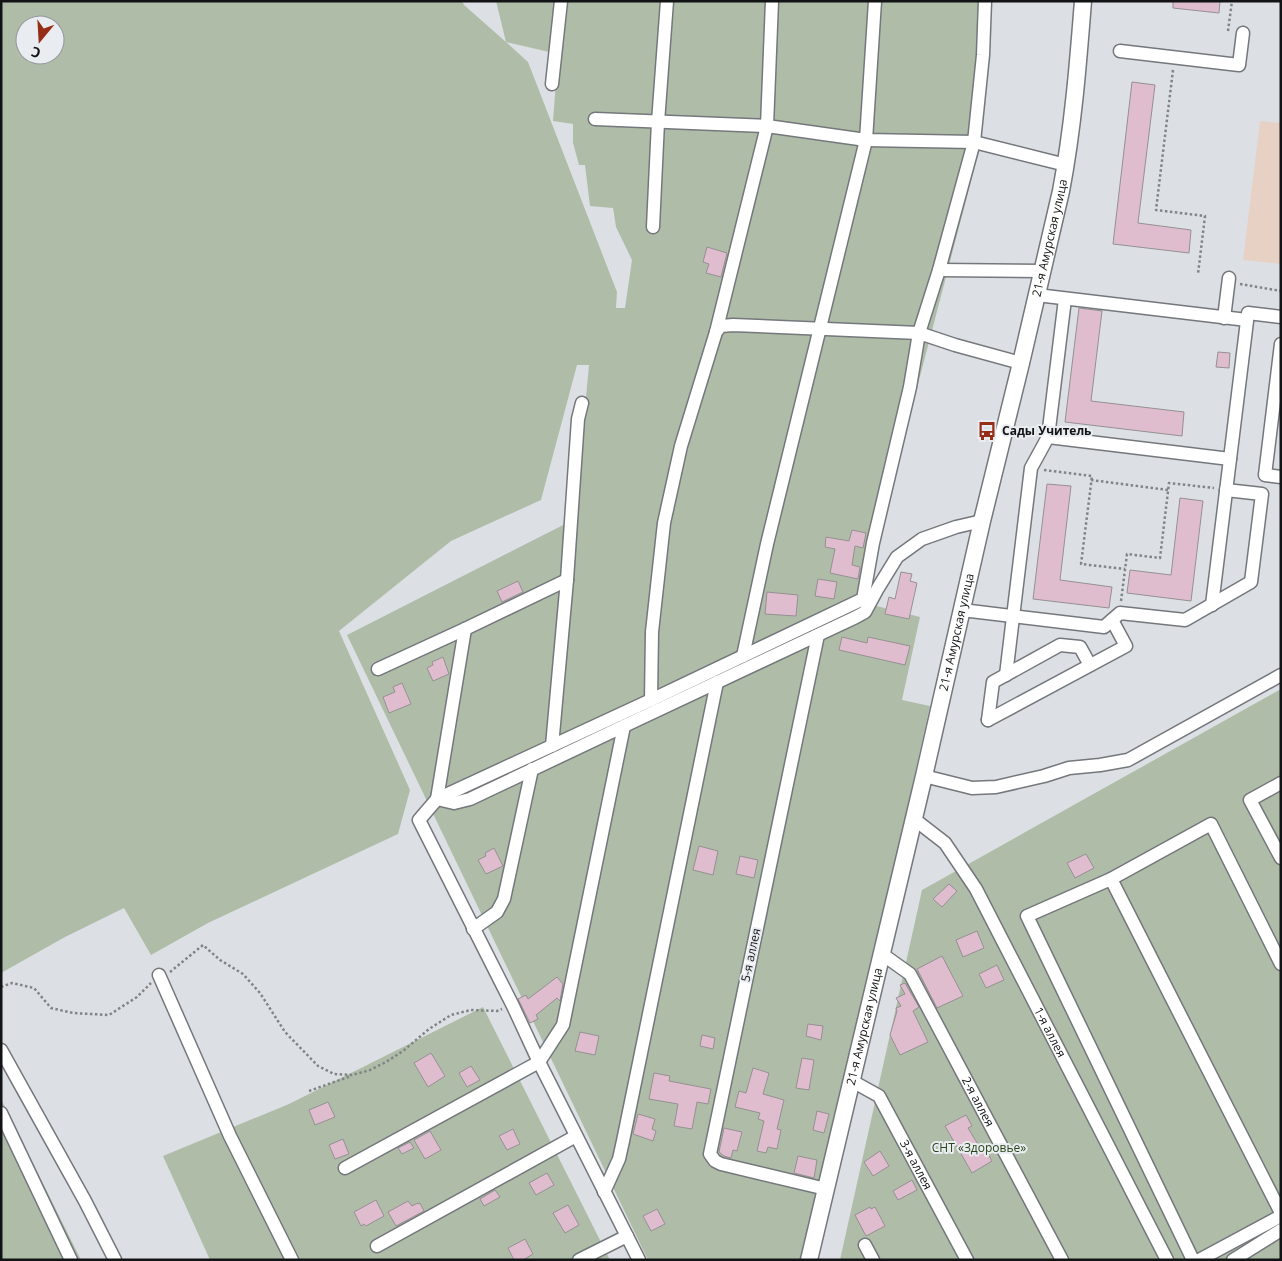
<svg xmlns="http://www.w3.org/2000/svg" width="1282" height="1261" font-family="'Open Sans',sans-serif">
<rect width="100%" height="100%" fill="#dce0e4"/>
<path fill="#e6d1c4" d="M1260 121 1281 123V264L1243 260Z"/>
<path fill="#afbda8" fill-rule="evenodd" d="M1 1H462L464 5 506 42 496 1H991L988 56 980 147 861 602 920 617 902 700 930 706 806 1260H648L347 635 575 519 589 365H577L541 500 451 541 339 631 410 790 398 834 208 923 151 955 124 908 65 937 1 973ZM25 25H55V55H25ZM506 42 558 54 553 121 573 124V143L579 165H585L590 206 613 208 616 227 632 260 625 308H616L617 292 528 62Z
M1281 689V1260H840L922 890Z
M483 1007 610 1260H210L163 1156 289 1104Z
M1 1099 81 1260H1Z"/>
<path fill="#dfbdcf" stroke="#959092" d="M1173 1H1220L1219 13 1173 8Z
M1132 82 1155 85 1138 223 1191 230 1189 253 1113 244Z
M707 247 727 253 721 277 706 273 709 264 703 262Z
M1079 308 1102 311 1091 401 1184 412 1182 436 1065 422Z
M1218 352 1230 353 1229 368 1216 367Z
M1047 484 1071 486 1060 580 1112 587 1109 608 1033 599Z
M1180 498 1203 501 1191 601 1127 593 1130 570 1171 575Z
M852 530 866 533 863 548 855 546 852 565 860 567 858 579 830 573 835 549 825 547 826 537 849 541Z
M901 572 912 574 910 581 917 583 909 619 885 614 889 597 895 599Z
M818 579 837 582 834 599 815 596Z
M518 581 523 592 502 602 497 591Z
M767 592 798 595 796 616 765 614Z
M842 637 867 643 868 637 910 646 905 665 839 650Z
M443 657 449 674 433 681 427 668 433 665 432 662Z
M402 683 411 704 389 713 383 697 395 692 393 687Z
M699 846 718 851 713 875 693 870Z
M494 848 503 866 486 874 478 860 486 856 485 853Z
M1086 854 1094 868 1075 878 1067 863Z
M740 856 758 860 754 878 736 874Z
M949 884 957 891 942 907 933 899Z
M977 931 984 948 963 957 956 940Z
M942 956 963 996 937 1008 917 969Z
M997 965 1004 980 986 988 979 974Z
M557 977 563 984 560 1001 557 998 536 1015 538 1019 530 1023 518 999 526 995 528 999Z
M905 983 919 1007 913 1011 928 1042 900 1055 890 1035 897 1011 896 1008 901 1006 896 998 905 994 900 985Z
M808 1024 823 1026 821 1040 806 1036Z
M580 1032 599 1036 595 1055 575 1051Z
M702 1035 715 1038 713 1049 700 1046Z
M431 1053 445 1076 428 1087 414 1063Z
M802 1058 814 1060 809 1090 796 1088Z
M471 1066 480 1080 467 1087 459 1073Z
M753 1068 769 1073 763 1094 784 1100 777 1129 781 1130 777 1149 768 1147 766 1153 757 1151 764 1121 758 1119 760 1113 735 1107 739 1091 746 1093Z
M654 1073 670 1076 669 1081 711 1089 708 1104 697 1102 692 1129 674 1126 678 1104 649 1099Z
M328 1102 335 1117 315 1125 309 1110Z
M817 1111 829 1114 824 1133 813 1130Z
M638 1114 655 1119 652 1129 656 1131 653 1141 633 1134Z
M966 1115 972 1126 968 1128 979 1146 982 1144 992 1161 972 1173 945 1126Z
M724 1128 742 1132 737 1151 733 1150 731 1158 724 1156 719 1152Z
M513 1129 520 1144 507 1150 499 1136Z
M430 1131 441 1150 425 1159 414 1140Z
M343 1139 349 1154 335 1159 329 1145Z
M410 1142 414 1148 402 1154 398 1148Z
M880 1151 889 1166 873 1176 864 1162Z
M798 1156 817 1160 814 1178 794 1173Z
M547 1173 554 1185 536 1195 529 1183Z
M912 1180 917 1190 898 1200 893 1191Z
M495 1190 500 1197 484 1206 480 1199Z
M376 1200 384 1216 366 1226 364 1224 361 1226 354 1212Z
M408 1201 412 1206 418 1203V1204L420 1203 424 1211 396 1226 388 1212Z
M568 1205 579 1225 565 1233 553 1213Z
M870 1207 871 1209 875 1207 885 1226 866 1236 855 1215Z
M657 1209 665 1224 651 1231 643 1216Z
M525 1239 533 1254 523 1260H514L508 1248Z"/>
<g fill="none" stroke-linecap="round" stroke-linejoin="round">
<g stroke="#74777b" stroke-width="15">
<g id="minor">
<path d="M1120 51 1239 65 1243 33"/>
<path d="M552 84 561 1"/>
<path d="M595 119 767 126 866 140 974 142 983 55 985 1"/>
<path d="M653 227 658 122 667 1"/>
<path d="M939 270 1043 271"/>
<path d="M1037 295 1247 320"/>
<path d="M1224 318 1229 278"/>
<path d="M716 332 767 126 772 1"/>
<path d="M1281 344 1265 475 1281 477"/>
<path d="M1048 437 1230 459"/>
<path d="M1212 605 1248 313 1281 317"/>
<path d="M962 610 1104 627 1120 613 1185 620 1251 582 1262 494 1226 490"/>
<path d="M465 629 437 799 454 803 470 799 624 726 856 617 865 612 878 588 897 557 922 539 956 527 982 521"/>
<path d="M818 635 710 1154 715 1161 721 1164 826 1189"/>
<path d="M743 656 767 544 866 140 875 1"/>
<path d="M378 669 465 629 567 580"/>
<path d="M1006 675 1031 468 1048 437 1065 299"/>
<path d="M651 700 863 599 873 543 910 387 919 333 939 270 974 142 1066 165"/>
<path d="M988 720 1126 646 1112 620"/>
<path d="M988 720 993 682 1060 645 1080 647 1090 665"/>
<path d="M552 746 567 580 578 419 582 403"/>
<path d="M924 776 972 788 996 787 1044 776 1069 768 1100 765 1128 760 1281 675"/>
<path d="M1281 783 1250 800 1281 858"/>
<path id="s1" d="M914 819 945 843 976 889 1167 1260"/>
<path d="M1111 879 1281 1213"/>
<path d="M473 929 497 912 504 899 532 769"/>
<path id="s2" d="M882 954 910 974 1062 1260"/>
<path d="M159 975 230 1136 292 1260"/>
<path d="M1 1050 85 1201 115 1260"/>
<path id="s3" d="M852 1081 879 1096 967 1260"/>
<path d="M1 1113 71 1260"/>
<path d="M345 1168 539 1062 563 1025 624 726"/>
<path d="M604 1192 619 1159 623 1141 717 682"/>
<path d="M865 1245 873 1260"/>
<path d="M377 1246 576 1136"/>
<path d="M579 1260 627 1236"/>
<path d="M639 1260 539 1062 513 1006 419 820 437 799 651 700 652 632 664 523 681 446 716 332 721 326 733 325 919 333 955 345 1021 363"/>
<path d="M1193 1260 1027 916 1111 879 1211 824 1281 964"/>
<path d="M1199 1260 1281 1216"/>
<path d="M1233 1260 1281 1230"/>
</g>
</g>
<g stroke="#74777b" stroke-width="19">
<g id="major">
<path id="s4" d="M809 1260 924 776 982 521 1021 363 1061 191C1073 128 1078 65 1083 1"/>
</g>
</g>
<path stroke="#818486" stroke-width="2.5" stroke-dasharray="2.5 2.5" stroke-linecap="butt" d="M1228 31 1232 1
M1173 70 1156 210 1205 216 1198 274
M1240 284 1281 291
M1044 470 1092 476 1081 564 1125 569
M1091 480 1168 490
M1121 601 1127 554 1160 558 1169 483 1214 488
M170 972 203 945 220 960 243 974 260 993 285 1032 318 1066 334 1074 352 1075 370 1070 386 1062 403 1051 429 1029 451 1015 471 1010 497 1011 502 1009
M1 987 12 983 34 988 51 1008 73 1013 109 1015 137 997 151 983
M309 1091 351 1076"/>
<use href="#minor" stroke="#fff" stroke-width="12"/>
<use href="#major" stroke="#fff" stroke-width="16"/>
</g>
<defs>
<g id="bus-bare" transform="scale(1.5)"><path d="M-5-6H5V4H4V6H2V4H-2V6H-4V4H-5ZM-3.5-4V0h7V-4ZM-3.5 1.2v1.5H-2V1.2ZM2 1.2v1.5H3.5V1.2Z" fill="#962d16" stroke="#e9edf1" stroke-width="2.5" paint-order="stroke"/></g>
</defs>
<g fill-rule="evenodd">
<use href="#bus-bare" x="987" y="431"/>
</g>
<g text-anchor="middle" stroke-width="4" stroke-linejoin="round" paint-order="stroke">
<g font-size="12" fill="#121314" stroke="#e9edf1">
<text dy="4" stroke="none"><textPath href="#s4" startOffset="1050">21-я Амурская улица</textPath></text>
<text dy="4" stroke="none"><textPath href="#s4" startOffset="645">21-я Амурская улица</textPath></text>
<text transform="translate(751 955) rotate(-78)" y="4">5-я аллея</text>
<text dy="4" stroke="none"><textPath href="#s4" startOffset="240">21-я Амурская улица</textPath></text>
<text dy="4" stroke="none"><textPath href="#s1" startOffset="256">1-я аллея</textPath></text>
<text dy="4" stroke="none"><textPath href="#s2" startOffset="179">2-я аллея</textPath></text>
<text dy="4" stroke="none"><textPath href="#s3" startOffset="109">3-я аллея</textPath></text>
</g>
<g font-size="12" font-weight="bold" fill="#121314" stroke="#e9edf1" text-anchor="start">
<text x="1002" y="435">Сады Учитель</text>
</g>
<g font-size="12" fill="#2a4317" stroke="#e9edf1">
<text x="979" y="1152">СНТ «Здоровье»</text>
</g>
</g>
<rect width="1282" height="1261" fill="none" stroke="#121314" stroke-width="5"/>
<g transform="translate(40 40) rotate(198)"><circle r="24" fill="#e9edf1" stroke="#939699"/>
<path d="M0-4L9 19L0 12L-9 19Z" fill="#962d16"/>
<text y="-8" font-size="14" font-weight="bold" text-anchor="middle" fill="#121314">С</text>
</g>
</svg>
